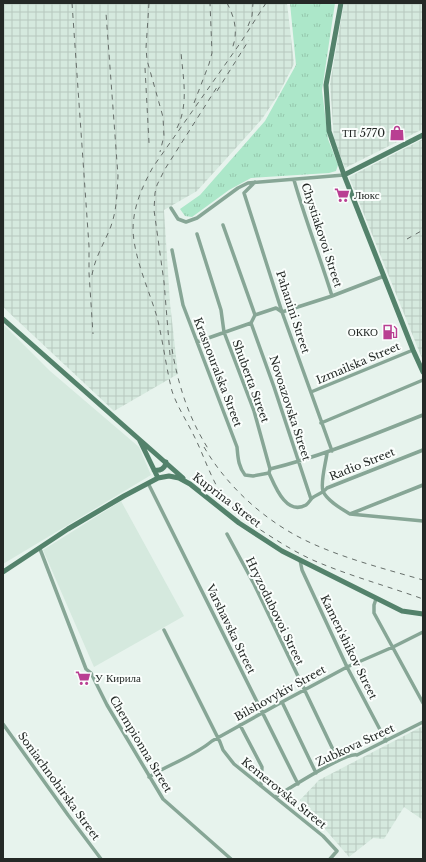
<svg xmlns="http://www.w3.org/2000/svg" width="426" height="862" font-family="'Libre Baskerville',serif">
<defs>
<pattern id="industrial-grid" width="8" height="8" patternUnits="userSpaceOnUse"><rect width="8" height="8" fill="#d5e9de"/><path d="M0 4h8M4 0v8" fill="none" stroke="#b7c8be"/></pattern>
<pattern id="grass-tufts" width="24" height="20" patternUnits="userSpaceOnUse"><rect width="24" height="20" fill="#ace7c9"/><path d="M3 7l-1-3M5 7V3M7 7l1-3M15 17l-1-3M17 17v-4M19 17l1-3" fill="none" stroke="#94c6ac"/></pattern>
</defs>
<rect width="100%" height="100%" fill="#e7f3ed"/>
<path fill="#d5e9de" d="M3 324 50 371 139 447 151 475 3 564Z
M121 501 184 616 94 667 43 550Z"/>
<path fill="url(#industrial-grid)" d="M3 3H287L294 64 278 95 262 119 197 191 164 210 170 303 178 374 114 411 3 307Z
M344 3H423V129L345 168 334 140 330 84Z
M423 139V361L349 177Z
M423 726V820L404 807 384 839 373 838 349 857 300 800 319 780Z"/>
<path fill="url(#grass-tufts)" d="M290 3H335L322 90 328 139 338 165 336 171 329 173 251 178 229 190 192 217 185 216 180 209 200 195 265 121 296 65Z"/>
<g fill="none" stroke-linecap="round" stroke-linejoin="round">
<path stroke="#87a696" stroke-width="3.5" d="M294 180C305 219 320 257 332 296
M255 182 244 193 282 312 332 451
M171 208 178 219 186 222 197 218 238 188 248 183 344 175
M223 225 255 315
M197 234 221 310 224 332 254 411 270 469 269 473C275 486 286 516 306 505 309 503 310 500 312 498 318 494 323 493 327 488L423 450
M172 250 183 305 237 447C238 457 238 466 245 475L253 476 269 473
M251 323 274 387 311 499
M197 342 251 323 255 315 276 308 282 312 332 296 384 276
M311 392 413 350
M321 423 423 380
M327 453C326 462 320 483 323 491 327 501 342 509 350 514L423 485
M270 469C323 456 372 435 423 415
M148 483 298 784
M350 514 423 521
M227 534 254 584 338 760
M40 549 86 669 91 673 107 705 163 799 231 859
M300 560 302 570 347 667 386 741
M376 599 374 605V613L423 703
M164 630 220 742 223 750 234 764 323 836 337 851 330 859
M282 702 316 773
M3 724 68 815 101 859
M240 725 262 767 261 786
M149 777C169 764 193 757 212 741L282 702 347 667 393 647 423 632
M275 797C289 789 345 752 357 755L423 722"/>
<path stroke="#53826b" stroke-width="5" d="M341 3 326 85 329 131 344 175 413 350 423 372
M344 175 423 135
M3 319 183 478
M140 441 158 478
M154 470C160 471 165 469 166 462
M3 572 68 529 124 496 158 478 169 476 179 478 190 484 239 523 282 551 402 611 423 614"/>
<path stroke="#666e6a" stroke-width="1" stroke-dasharray="5 5" stroke-linecap="butt" d="M72 3 89 246V273L93 334
M149 3 146 48 147 60 163 117 164 136 160 152
M227 3C235 18 239 34 231 51
M266 3 241 42 153 167C142 187 133 207 133 230 134 258 149 290 157 317 163 341 166 367 172 391 177 406 185 418 192 432 206 458 213 490 235 511 245 521 258 528 270 536 284 545 299 554 315 561 350 576 387 586 423 599
M248 26 252 16 253 3
M145 68 149 143
M217 91 249 40
M194 103 209 64 212 53 210 3
M177 128C189 104 183 78 181 52
M407 239 423 230
M92 275C95 257 105 242 111 226 117 209 117 193 118 176L106 13
M172 349C178 385 189 419 209 450
M170 355 164 282 154 210 155 193 157 185 165 169 219 84
M204 447C228 488 267 523 311 543 346 559 385 569 423 580"/>
</g>
<defs>
<g id="shop-bare" transform="scale(1.2)"><path d="M-5-2.5h2.3a2.7 3.5 0 0 1 5.4 0H5L5.5 6h-11ZM-1.5-2.5h3a1.5 2.3 0 0 0-3 0Z" fill="#b93f92" stroke="#fafefc" stroke-width="2.5" paint-order="stroke"/></g>
<g id="supermarket-bare" transform="scale(1.2)"><path d="M-6-5.5h2.5l.6 2H6L4.5 2H-2.5L-4.4-4H-6ZM-1.5 3.2a1.3 1.3 0 1 0 .1 0ZM3 3.2a1.3 1.3 0 1 0 .1 0Z" fill="#b93f92" stroke="#fafefc" stroke-width="2.5" paint-order="stroke"/></g>
<g id="fuel-bare" transform="scale(1.2)"><path d="M-5.5-6h7V0h2V4h1.3V-2.5L3-4.5l.8-.8L6-3V5H2.5V1h-1V6h-7ZM-4.2-4.7v3.2H.2V-4.7Z" fill="#b93f92" stroke="#fafefc" stroke-width="2.5" paint-order="stroke"/></g>
</defs>
<g fill-rule="evenodd">
<use href="#shop-bare" x="397" y="133"/>
<use href="#supermarket-bare" x="342" y="195"/>
<use href="#fuel-bare" x="390" y="332"/>
<use href="#supermarket-bare" x="83" y="678"/>
</g>
<g text-anchor="middle" stroke-width="4" stroke-linejoin="round" paint-order="stroke">
<g font-size="11" fill="#242926" stroke="#fafefc" text-anchor="end">
<text x="385" y="137">ТП 5770</text>
<text x="354" y="199" text-anchor="start">Люкс</text>
<text x="378" y="336">ОККО</text>
<text x="95" y="682" text-anchor="start">У Кирила</text>
</g>
<g font-size="11" fill="#242926" stroke="#fafefc">
<text transform="translate(322 235) rotate(72)" y="4">Chystiakovoi Street</text>
<text transform="translate(293 312) rotate(72)" y="4">Pahanini Street</text>
<text transform="translate(358 363) rotate(-23)" y="4">Izmailska Street</text>
<text transform="translate(218 372) rotate(69)" y="4">Krasnouralska Street</text>
<text transform="translate(251 381) rotate(70)" y="4">Shuberta Street</text>
<text transform="translate(290 408) rotate(72)" y="4">Novoazovska Street</text>
<text transform="translate(362 464) rotate(-22)" y="4">Radio Street</text>
<text transform="translate(227 500) rotate(37)" y="4">Kuprina Street</text>
<text transform="translate(275 611) rotate(64)" y="4">Hryzodubovoi Street</text>
<text transform="translate(231 629) rotate(64)" y="4">Varshavska Street</text>
<text transform="translate(349 647) rotate(64)" y="4">Kamen'shikov Street</text>
<text transform="translate(280 693) rotate(-29)" y="4">Bilshovykiv Street</text>
<text transform="translate(141 744) rotate(59)" y="4">Chempionna Street</text>
<text transform="translate(355 745) rotate(-25)" y="4">Zubkova Street</text>
<text transform="translate(59 786) rotate(54)" y="4">Soniachnohirska Street</text>
<text transform="translate(284 793) rotate(39)" y="4">Kemerovska Street</text>
</g>
</g>
<rect width="426" height="862" fill="none" stroke="#242926" stroke-width="8"/>
</svg>
